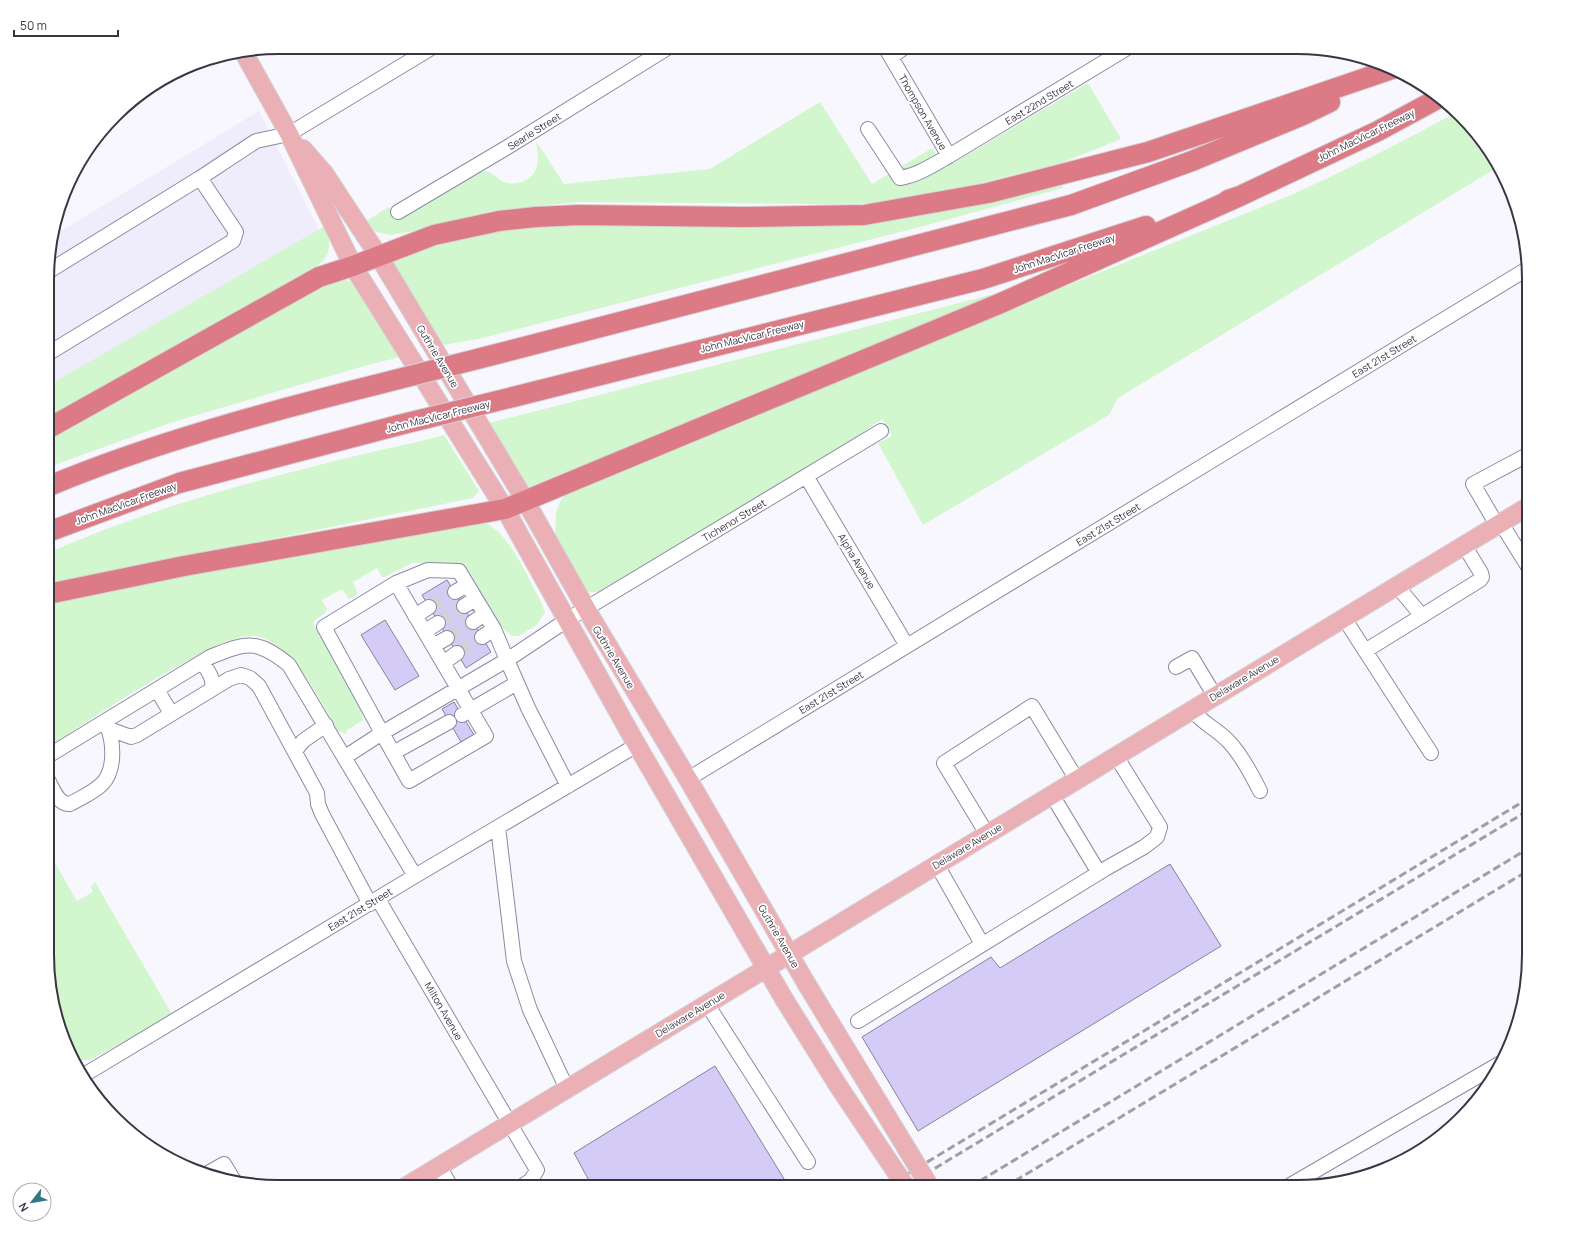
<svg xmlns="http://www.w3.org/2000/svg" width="1576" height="1234" font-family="Manrope,sans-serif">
<rect width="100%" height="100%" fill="#f8f7fe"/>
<path fill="#efecfc" d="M259 111 319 230 49 385V249L53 236Z"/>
<path fill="#d2f6cd" d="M1088 83 1121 139 1061 163 977 184 871 203 833 204 576 202 491 211 409 232 391 235 376 232 366 221 389 207 397 219 475 173 487 171C492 173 497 178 502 181 515 188 534 180 537 166 539 157 537 149 536 141L564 184 710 169 820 102 872 184 932 148 945 168Z
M1457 112 1481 138 1498 167 1118 398 1109 415 923 525 878 443 892 436 882 419 839 449 599 592H588L580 584 555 537 556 512 561 500 569 491 741 418 1291 195C1348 169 1403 142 1457 112Z
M1062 185 1063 188 920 227 478 339 443 345 393 262 396 259 417 251 473 236 525 226 576 224 874 221C938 215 1000 199 1062 185Z
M325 226C333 248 330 257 312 270L49 416V385Z
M346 280 356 283 400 357 364 366 173 422 49 467V436L303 294 331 283Z
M998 293 999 295 531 486 523 487 485 424Z
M444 435 479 491 473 498 48 585V553C136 514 230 487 323 464 363 453 404 446 444 435Z
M482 521C511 534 526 575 541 602L545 612 537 625 518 636H512L501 627 469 571 461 564 412 563 385 577H382L377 568 353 582 358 594 349 599 342 589 322 600 327 609 326 612 314 621V625L364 710 361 712 363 720 346 731 347 734 338 731C318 698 300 654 263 638 253 634 240 637 231 640 214 645 198 656 182 664 136 689 92 718 48 747V604L252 562Z
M48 851 77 901 93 892 91 887 95 882 173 1016 90 1060H78L71 1058 48 970Z"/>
<path fill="#d4cbf6" stroke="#86809c" d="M447 580 491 652 466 668 422 595Z
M385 620 419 676 395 690 361 635Z
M454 702 474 735 461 742 442 709Z
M1170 864 1221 946 918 1131 862 1037 991 957 1000 968Z
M715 1066 789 1187H590L592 1186 574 1153Z"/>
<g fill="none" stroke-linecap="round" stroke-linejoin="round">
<path stroke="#d2d0d9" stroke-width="14" stroke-dasharray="14 7" stroke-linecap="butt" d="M429 607 455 592
M438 623 464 606
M447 638 473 622
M457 653 482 637"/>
<g stroke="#8f89a6" stroke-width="16">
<path id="minor" d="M885 47 949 156
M891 57 905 47
M868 129 900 178C918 175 933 165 949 156L1129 47
M398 212 506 148 669 47
M49 271 200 178 256 141 289 134 433 47
M49 353 233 241 236 232 200 178
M806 476 907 646
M1501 523 1529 568
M1497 525 1473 484 1529 454
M428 570 459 571 494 629 507 660 382 733 324 627 396 583Z
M1397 586 1422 616
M455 592 467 585
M464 606 476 599
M415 616 429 607
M1344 618 1431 753
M473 622 485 614
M425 631 438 623
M482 637 494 629
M433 646 447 638
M1365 651 1480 580 1482 577 1481 573 1464 545
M202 662C208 671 214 678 212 689
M443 663 457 653
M1176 667 1192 658 1215 696
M157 690 168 708 169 715
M1192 710C1204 725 1218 729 1230 743 1242 756 1252 775 1260 791
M462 715 517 683
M109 729 131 737 137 735 229 679 241 675 250 678 259 686 317 793 318 804 322 814 370 904
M295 751 303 741 326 725
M393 753 449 722
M48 756 210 657C247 642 257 639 289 665L415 876
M345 757 382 733 409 781 486 736 396 583
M688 779 1527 269
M48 780C53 789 58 805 70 804 80 798 93 793 102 784 116 770 114 740 106 724
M568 786 529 710 507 660 567 620 881 431
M1052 795 1099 873
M498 827 514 961 530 1010 567 1089
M987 834 944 763 1032 706 1077 780
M937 865 982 944
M378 899 537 1170 531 1180 521 1187
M707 1004 808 1162
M858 1021 1105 869 1144 847 1157 837 1160 827 1116 756
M84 1075 415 876 637 745
M439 1166 451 1187
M208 1173 224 1164 233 1179
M1287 1187 1499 1064"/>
</g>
<g stroke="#d3d3d6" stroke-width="20">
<path id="major" d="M244 53 289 134 353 266 505 509 634 740 784 999
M303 149 324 173 378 255 526 502 592 619 688 779 806 983
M405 1187 1529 506"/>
</g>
<g stroke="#d3d3d6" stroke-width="22">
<path id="highway" d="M1228 200 1240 196 1378 131 1439 98
M489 356 1071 205 1192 161 1303 115 1330 102
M513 397 983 279 1146 226
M49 428 319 277 353 266 434 235 499 221 536 217 580 215 742 217 864 215 988 193 1148 152 1392 69
M49 486C152 443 267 412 375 385
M48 532 179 483 399 425
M48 594 184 566 505 509 1001 303 1240 196"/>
</g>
<use href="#minor" stroke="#fff" stroke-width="14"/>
<use href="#major" stroke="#eab0b6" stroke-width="18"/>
<use href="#highway" stroke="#dc7b86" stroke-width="20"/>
<path stroke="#a09ea8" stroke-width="3" stroke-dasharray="8 4" stroke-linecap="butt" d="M886 1187 1529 798
M904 1187 1529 810
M970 1187 1529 848
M1005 1187 1529 870"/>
<g stroke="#d3d3d6" stroke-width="20" stroke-linecap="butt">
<path id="major-bridge" d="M806 983 930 1187
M784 999 839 1087 906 1187"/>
</g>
<g stroke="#d3d3d6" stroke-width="22" stroke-linecap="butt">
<path id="highway-bridge" d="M375 385 489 356
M399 425 513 397"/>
</g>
<use href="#major-bridge" stroke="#eab0b6" stroke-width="18"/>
<use href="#highway-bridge" stroke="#dc7b86" stroke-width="20"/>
</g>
<g text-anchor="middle" stroke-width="3.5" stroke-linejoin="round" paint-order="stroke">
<g font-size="10" fill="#393643" stroke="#fff">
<text transform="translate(1039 102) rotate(-31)" y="4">East 22nd Street</text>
<text transform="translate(923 112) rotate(60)" y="4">Thompson Avenue</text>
<text transform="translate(534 131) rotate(-32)" y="4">Searle Street</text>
<text transform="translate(1366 135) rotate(-26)" y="4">John MacVicar Freeway</text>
<text transform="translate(1064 253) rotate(-18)" y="4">John MacVicar Freeway</text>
<text transform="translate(752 336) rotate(-14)" y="4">John MacVicar Freeway</text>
<text transform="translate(438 356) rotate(59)" y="4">Guthrie Avenue</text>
<text transform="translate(1384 356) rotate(-31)" y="4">East 21st Street</text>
<text transform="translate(438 416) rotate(-14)" y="4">John MacVicar Freeway</text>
<text transform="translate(126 503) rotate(-20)" y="4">John MacVicar Freeway</text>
<text transform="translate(734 520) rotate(-31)" y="4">Tichenor Street</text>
<text transform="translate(1108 524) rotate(-31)" y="4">East 21st Street</text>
<text transform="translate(857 561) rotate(59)" y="4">Alpha Avenue</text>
<text transform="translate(614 657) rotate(59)" y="4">Guthrie Avenue</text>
<text transform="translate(1244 678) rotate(-31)" y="4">Delaware Avenue</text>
<text transform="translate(831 692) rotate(-31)" y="4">East 21st Street</text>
<text transform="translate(967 846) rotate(-31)" y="4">Delaware Avenue</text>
<text transform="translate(360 909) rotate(-31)" y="4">East 21st Street</text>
<text transform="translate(779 936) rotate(60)" y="4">Guthrie Avenue</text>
<text transform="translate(444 1011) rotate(60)" y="4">Milton Avenue</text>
<text transform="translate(690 1014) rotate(-31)" y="4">Delaware Avenue</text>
</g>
</g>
<path d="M0 0H1576V1234H0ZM279 54H1297A225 225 0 0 1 1522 279V955A225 225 0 0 1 1297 1180H279A225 225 0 0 1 54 955V279A225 225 0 0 1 279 54Z" fill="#fff" fill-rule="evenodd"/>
<path fill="none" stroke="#393643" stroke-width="2" d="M279 54H1297A225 225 0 0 1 1522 279V955A225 225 0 0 1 1297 1180H279A225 225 0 0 1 54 955V279A225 225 0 0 1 279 54Z"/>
<g transform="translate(32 1202) rotate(239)"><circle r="19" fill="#ffffff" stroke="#b0afb4"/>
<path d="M0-3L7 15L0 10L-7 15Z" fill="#337786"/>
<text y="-6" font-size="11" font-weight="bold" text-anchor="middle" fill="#393643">N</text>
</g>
<path d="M14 30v6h104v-6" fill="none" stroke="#393643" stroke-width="2"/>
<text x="20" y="30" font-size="12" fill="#393643" stroke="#ffffff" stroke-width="3" paint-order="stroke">50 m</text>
</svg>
